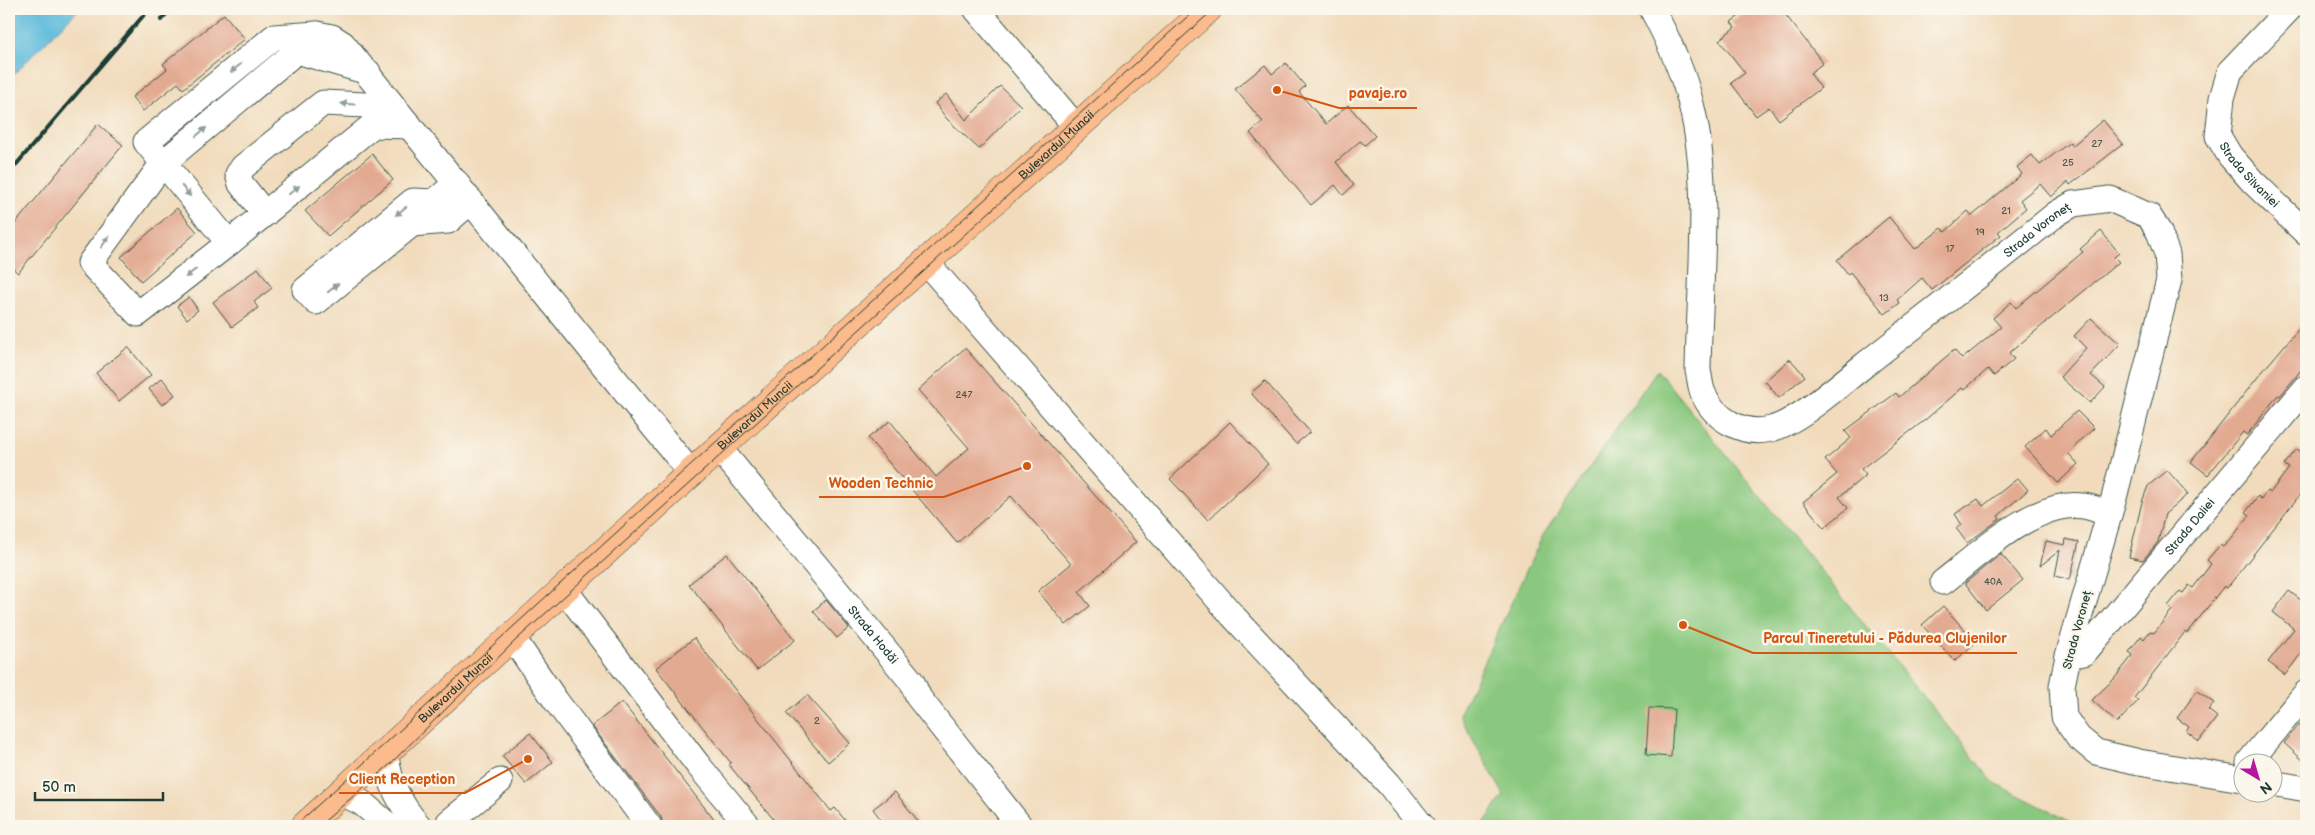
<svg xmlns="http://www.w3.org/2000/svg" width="2315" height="835" font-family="'Balsamiq Sans',sans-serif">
<rect width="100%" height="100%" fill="#fbf7ec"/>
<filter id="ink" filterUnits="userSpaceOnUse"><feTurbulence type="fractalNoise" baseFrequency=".02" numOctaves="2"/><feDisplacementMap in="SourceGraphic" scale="10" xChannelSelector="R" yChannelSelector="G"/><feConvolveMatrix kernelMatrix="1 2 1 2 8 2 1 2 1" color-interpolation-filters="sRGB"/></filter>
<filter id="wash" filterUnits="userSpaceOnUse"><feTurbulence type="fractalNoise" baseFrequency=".0096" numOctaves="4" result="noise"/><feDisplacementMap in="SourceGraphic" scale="20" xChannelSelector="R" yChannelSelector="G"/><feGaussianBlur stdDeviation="1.12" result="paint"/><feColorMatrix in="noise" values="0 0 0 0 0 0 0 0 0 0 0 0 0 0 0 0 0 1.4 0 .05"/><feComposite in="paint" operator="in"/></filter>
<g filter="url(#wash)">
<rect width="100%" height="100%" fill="#f1dbbc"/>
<path fill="#89c87e" stroke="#548259" d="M1657 370 1993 782 2079 826H1482L1504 795 1459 715 1543 535Z"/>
<path fill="#5dbbdb" stroke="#3e7c88" d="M9 9H79L9 79Z"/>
<g id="blocks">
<path fill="#e3aa92" d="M1749 9H1781L1823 63 1810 73 1821 88 1779 120 1769 107 1756 116 1731 83 1745 73 1719 40 1735 27 1731 22Z
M224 14 245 39 183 89 178 83 143 111 132 97 167 69 163 64Z
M1286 63 1305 86 1299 92 1326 124 1348 105 1375 136 1365 145 1360 141 1336 162 1354 185 1343 195 1335 185 1311 205 1250 133 1263 122 1235 89 1265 65 1272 74Z
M1000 86 1021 106 979 149 947 119 935 103 946 94 966 120Z
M2103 120 2123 144 2070 185 2068 182 2051 197 2040 184 2020 200 2026 208 1998 232 2001 235 1932 290 1922 278 1897 300 1900 303 1885 314 1850 272 1848 274 1837 260 1889 217 1915 249 1942 228 1945 232 1968 211 1972 216 2022 174 2017 167 2032 155 2040 165 2070 142 2072 146Z
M98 124 123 145 18 273 9 265V231Z
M372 154 393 180 328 236 305 211Z
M177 208 197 232 141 281 121 257Z
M2101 231 2119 253 2114 257 2119 262 2009 353 2014 359 1994 376 1988 369 1964 390 1962 388 1925 420 1861 469 1866 475 1839 497 1848 508 1824 528 1803 502 1837 474 1825 460 1851 438 1845 431 1896 393 1899 397 1954 350 1962 359 2001 327 1993 318 2011 302 2016 308 2083 252 2080 249Z
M258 268 272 288 254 302 258 308 232 327 213 302Z
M189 297 198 310 187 319 177 306Z
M2091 318 2120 344 2091 375 2105 387 2090 403 2060 377 2086 348 2074 336Z
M2306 320V364L2280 396 2278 395 2247 435 2243 432 2208 475 2191 462 2257 378Z
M128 347 151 375 119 401 96 373Z
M965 348 1136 542 1079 592 1090 606 1066 625 1038 591 1071 564 1011 496 957 543 868 438 890 421 936 477 969 448 918 390Z
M1790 359 1805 376 1779 398 1765 381Z
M162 378 175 395 162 405 149 389Z
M1265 381 1310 432 1296 444 1251 393Z
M2077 411 2094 428 2068 453 2078 464 2058 483 2025 447 2046 428 2051 435Z
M1230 422 1268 464 1208 520 1170 479Z
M2297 449 2306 456V487L2227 588 2224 586 2187 634 2185 632 2134 698 2138 701 2117 723 2092 700 2114 679 2133 655 2129 652 2141 636 2144 639 2150 631 2154 633 2172 610 2168 606 2180 591 2183 593 2189 585 2193 588 2211 564 2207 560 2220 545 2223 547 2230 540 2250 515 2246 512 2258 496 2261 499 2267 491 2270 493 2289 468 2284 465Z
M2167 470 2188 494 2165 514 2158 542 2143 560 2129 557 2142 502 2148 486Z
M2018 478 2028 490 1998 516 2000 519 1967 543 1956 528 1962 525 1955 514 1978 499 1983 506Z
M2066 539 2079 542 2070 580 2055 576 2060 550 2040 566 2046 541 2065 545Z
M727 554 795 640 757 670 689 584Z
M2001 554 2023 580 1986 610 1965 583Z
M2289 591 2306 604V647L2285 675 2268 662 2294 629 2273 612Z
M826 600 849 628 837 638 813 611Z
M1943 606 1976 642 1955 661 1922 625Z
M694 638 831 811 835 808 850 826H779L729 765 731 763 656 668Z
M2197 691 2214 703 2208 710 2217 717 2199 741 2186 731 2189 727 2177 718Z
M807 695 850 743 828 762 786 713Z
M622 702 719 826H663L661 817 592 726Z
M1649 708 1674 709 1671 757 1646 755Z
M2306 717V763L2284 743Z
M530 733 553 762 526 784 502 756Z
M895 792 922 826H886L873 809Z"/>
</g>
</g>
<g filter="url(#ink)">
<use href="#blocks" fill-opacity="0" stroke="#3e5548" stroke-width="1"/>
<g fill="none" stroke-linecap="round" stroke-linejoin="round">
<g stroke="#3e5548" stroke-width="27">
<g id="minor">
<path d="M976 9 1076 127"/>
<path id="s1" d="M1652 9C1668 39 1683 71 1691 104 1712 186 1699 286 1698 371 1700 378 1700 386 1703 393 1714 419 1743 436 1771 429 1798 422 1839 385 1862 367 1927 316 1992 266 2056 214L2073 204 2110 199 2149 216 2159 232 2167 254 2169 280 2114 498 2068 656 2062 686 2064 717 2078 737 2096 752 2139 762 2242 779"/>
<path id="s2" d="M2289 9 2230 71 2222 98 2218 136 2230 156 2253 182 2306 233"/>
<path d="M317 34 163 163 90 263 138 314 229 243 373 125 410 126"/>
<path d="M297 51 368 72"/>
<path d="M457 183 434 202 413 201 305 290 316 302 412 224 448 221 471 201"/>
<path d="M265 214 241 184 238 174 243 167 323 103 365 105 401 121"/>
<path d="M229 243 146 142 274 37 317 34 332 37 343 44 691 473"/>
<path d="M926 262 1232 615 1389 784 1422 826"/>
<path id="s3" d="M719 448 912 682 919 698 1020 826"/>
<path d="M1943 582C1978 555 2035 499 2083 506 2092 507 2101 511 2109 514"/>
<path d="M564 589 698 765 748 826"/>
<path d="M512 637 556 701 649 826"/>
<path id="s4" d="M2068 656 2084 653 2306 388"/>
<path d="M386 753C388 782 400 805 419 826"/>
<path d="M2249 762 2306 693"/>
<path d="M2272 783 2306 789"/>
<path d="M342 793 362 803 389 826"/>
<path d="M449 822 500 781"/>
</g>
</g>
<g stroke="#3e5548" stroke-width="29">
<g id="major">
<path id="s5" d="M305 826 691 473 1208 9"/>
</g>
</g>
<use href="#minor" stroke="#fff" stroke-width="25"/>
<use href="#major" stroke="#fbbb8c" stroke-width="28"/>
<path stroke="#1f3d34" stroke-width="1" d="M295 826 687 468 1196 9
M319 826 387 767 515 641 1214 9"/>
<path stroke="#1f3d34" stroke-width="4" d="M161 20 171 9
M9 173 149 9"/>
</g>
<defs><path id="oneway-solid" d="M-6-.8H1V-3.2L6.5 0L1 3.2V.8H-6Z" transform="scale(1.25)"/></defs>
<g fill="#8f9e9a">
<use href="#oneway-solid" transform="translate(236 68) rotate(140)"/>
<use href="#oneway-solid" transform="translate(348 104) rotate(-177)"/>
<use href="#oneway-solid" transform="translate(201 132) rotate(-40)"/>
<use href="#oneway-solid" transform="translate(294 190) rotate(-39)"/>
<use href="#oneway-solid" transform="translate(186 191) rotate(50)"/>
<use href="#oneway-solid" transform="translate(401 211) rotate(141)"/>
<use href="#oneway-solid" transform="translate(105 242) rotate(-54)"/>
<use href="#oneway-solid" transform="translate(191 273) rotate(142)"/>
<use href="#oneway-solid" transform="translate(333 288) rotate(-39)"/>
</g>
</g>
<g text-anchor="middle" stroke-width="5" stroke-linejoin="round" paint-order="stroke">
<g font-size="10" fill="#50584c">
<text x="2097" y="147">27</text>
<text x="2068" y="166">25</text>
<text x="2006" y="214">21</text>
<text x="1980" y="235">19</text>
<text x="1950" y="252">17</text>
<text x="1884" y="301">13</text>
<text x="964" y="398">247</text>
<text x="1993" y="585">40A</text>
<text x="817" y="724">2</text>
</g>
<g font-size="12" fill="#1f3d34" stroke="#fbf7ec">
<text dy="4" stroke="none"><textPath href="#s5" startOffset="1014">Bulevardul Muncii</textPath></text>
<text dy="4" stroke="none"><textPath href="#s2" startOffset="202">Strada Silvaniei</textPath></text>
<text dy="4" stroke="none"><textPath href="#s1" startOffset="810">Strada Voroneț</textPath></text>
<text dy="4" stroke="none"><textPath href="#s5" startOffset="609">Bulevardul Muncii</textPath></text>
<text dy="4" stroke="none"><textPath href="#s4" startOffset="181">Strada Daliei</textPath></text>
<text transform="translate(2077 630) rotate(-75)" y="4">Strada Voroneț</text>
<text dy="4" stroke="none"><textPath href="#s3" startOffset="242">Strada Hodăi</textPath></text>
<text dy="4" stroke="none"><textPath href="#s5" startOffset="204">Bulevardul Muncii</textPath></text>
</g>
</g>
<path fill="none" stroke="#d45610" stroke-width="2" d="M1277 90L1339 108H1417M1027 466L944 497H819M1683 625L1753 653H2017M528 759L465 793H339"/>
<g fill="#d45610" stroke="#fbf7ec" stroke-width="2">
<circle cx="1277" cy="90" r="5"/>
<circle cx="1027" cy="466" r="5"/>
<circle cx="1683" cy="625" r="5"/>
<circle cx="528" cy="759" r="5"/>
</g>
<g font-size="14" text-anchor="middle" font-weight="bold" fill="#d45610" stroke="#fbf7ec" stroke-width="5" stroke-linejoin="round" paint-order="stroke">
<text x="1378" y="98">pavaje.ro</text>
<text x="881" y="488">Wooden Technic</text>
<text x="1885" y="643">Parcul Tineretului - Pădurea Clujenilor</text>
<text x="402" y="784">Client Reception</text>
</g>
<rect width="2315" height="835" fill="none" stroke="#fbf7ec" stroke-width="30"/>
<g transform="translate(2258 778) rotate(142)"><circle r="24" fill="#fbf7ec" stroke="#a3ada2"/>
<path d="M0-4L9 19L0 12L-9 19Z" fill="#b5179e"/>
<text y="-8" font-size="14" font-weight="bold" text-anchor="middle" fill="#1f3d34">N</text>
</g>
<path d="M35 792v8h128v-8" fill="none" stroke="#1f3d34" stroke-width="2.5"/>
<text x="42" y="792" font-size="15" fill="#1f3d34" stroke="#fbf7ec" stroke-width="4" paint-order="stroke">50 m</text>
</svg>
